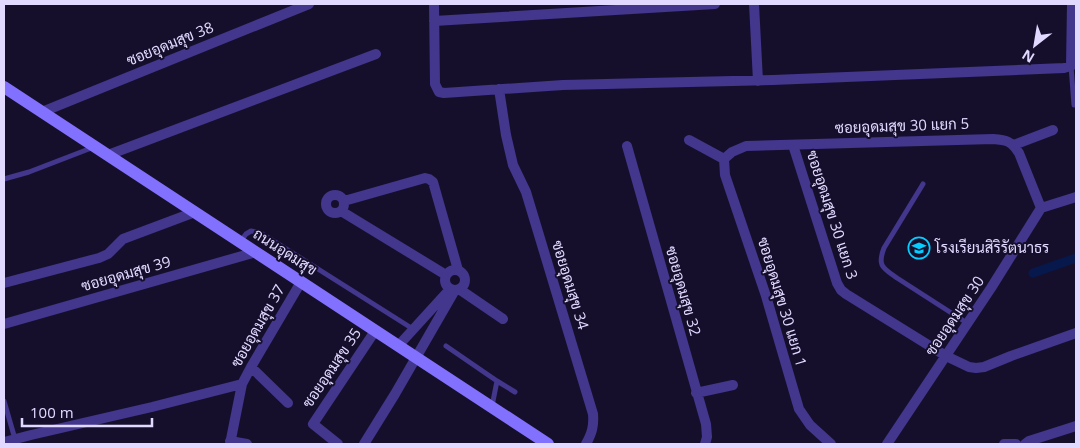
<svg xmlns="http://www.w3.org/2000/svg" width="1080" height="448" font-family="'Open Sans',Sarabun,sans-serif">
<rect width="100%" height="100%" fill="#160f2b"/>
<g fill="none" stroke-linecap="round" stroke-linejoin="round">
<path stroke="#07194c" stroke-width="9" d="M1033 273 1076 258"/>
<path stroke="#42368d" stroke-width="5" d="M1071 66 1074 105
M4 179 29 172 94 147
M923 184 884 248C877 266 883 268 897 278L967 323
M240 242 246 234 251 231 261 233 413 329
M446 346 497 381 492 406
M497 381 515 392
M4 401 15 439"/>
<path stroke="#42368d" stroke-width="10" d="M434 4 435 84 439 92 444 93 563 85 773 80 1064 68 1071 66 1072 4
M754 4 758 81
M434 21 715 4
M499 89 506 135 513 165 526 192 593 414C594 426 592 433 586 444
M42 112 309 4
M689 140 724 159
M793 145 837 283 841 290 846 294 946 356 969 367 976 368 984 367 1011 356 1076 333
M1014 145 1053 130
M627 146 706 424 707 437 705 444
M108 155 376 54
M724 159 732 152 746 146 993 139C1007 140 1011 141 1019 153L1041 208
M724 159 725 175 766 296 799 409 810 425 831 444
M326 204a9 9 0 1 1 18 0a9 9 0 1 1-18 0Z
M344 201 425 178 429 179 433 182 458 270
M341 211 446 275
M445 280a10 10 0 1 1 20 0a10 10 0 1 1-20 0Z
M4 283 99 258 108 254 123 239 195 212
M459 289 503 319
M4 324 256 252
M398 346 450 289
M251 367 288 403
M696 393 733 385
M230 441 247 444
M4 442 31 435 152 407 242 384
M230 444 242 384 251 367 301 282
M338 444 313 424 375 331
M364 444 395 394 455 290
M887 444 991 288 1041 208 1076 197
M1004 444H1016
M1025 444 1029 441 1076 426"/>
<path stroke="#8270ff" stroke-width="12" d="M4 87 548 444"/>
</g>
<defs>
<g id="school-ring" transform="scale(1.125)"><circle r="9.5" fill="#160f2b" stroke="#05cdff" stroke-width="1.5"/><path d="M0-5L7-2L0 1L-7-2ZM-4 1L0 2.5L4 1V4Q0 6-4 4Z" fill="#05cdff"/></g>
</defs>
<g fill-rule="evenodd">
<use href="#school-ring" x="919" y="248"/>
</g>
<g text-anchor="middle" stroke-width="4" stroke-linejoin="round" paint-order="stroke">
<g font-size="15" fill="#e1d9ff" stroke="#160f2b">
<text transform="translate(170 44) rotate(-22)" y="5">ซอยอุดมสุข 38</text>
<text transform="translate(902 126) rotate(-2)" y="5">ซอยอุดมสุข 30 แยก 5</text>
<text transform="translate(832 215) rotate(72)" y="5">ซอยอุดมสุข 30 แยก 3</text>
<text transform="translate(285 252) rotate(33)" y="5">ถนนอุดมสุข</text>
<text transform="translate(126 274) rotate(-16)" y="5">ซอยอุดมสุข 39</text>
<text transform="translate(570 285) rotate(73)" y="5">ซอยอุดมสุข 34</text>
<text transform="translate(683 291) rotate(74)" y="5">ซอยอุดมสุข 32</text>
<text transform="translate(782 302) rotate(73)" y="5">ซอยอุดมสุข 30 แยก 1</text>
<text transform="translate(955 316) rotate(-56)" y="5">ซอยอุดมสุข 30</text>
<text transform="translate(258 326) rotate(-60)" y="5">ซอยอุดมสุข 37</text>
<text transform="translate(332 368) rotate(-56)" y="5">ซอยอุดมสุข 35</text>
</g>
<g font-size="15" fill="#e1d9ff" stroke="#160f2b" text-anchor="start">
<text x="935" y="253">โรงเรียนสิริรัตนาธร</text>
</g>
</g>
<rect width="1080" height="448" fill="none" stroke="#e1d9ff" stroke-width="10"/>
<g transform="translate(1035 45) rotate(211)" stroke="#160f2b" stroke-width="4" paint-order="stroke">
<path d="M0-4L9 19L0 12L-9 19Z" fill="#e1d9ff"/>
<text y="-8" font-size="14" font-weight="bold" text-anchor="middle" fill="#e1d9ff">N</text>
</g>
<path d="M22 418v8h130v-8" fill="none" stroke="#e1d9ff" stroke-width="2.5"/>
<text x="30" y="418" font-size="15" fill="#e1d9ff" stroke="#160f2b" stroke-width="4" paint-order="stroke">100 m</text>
</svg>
